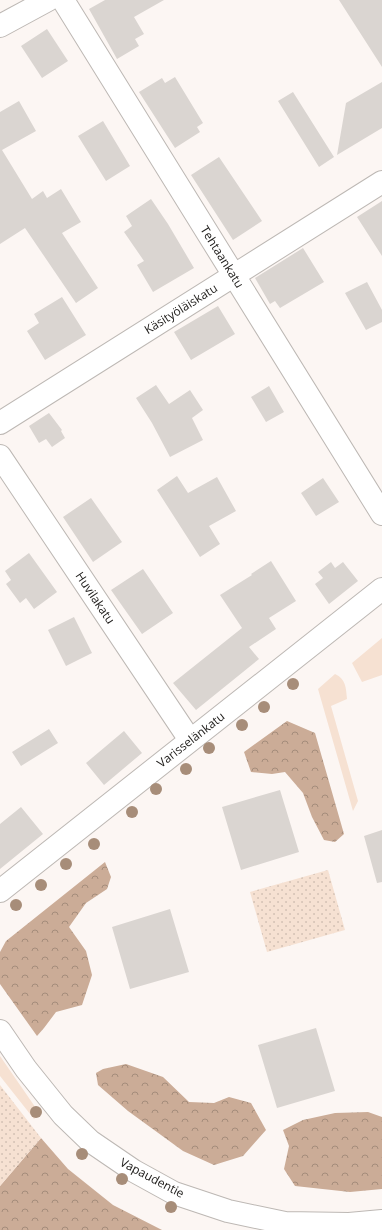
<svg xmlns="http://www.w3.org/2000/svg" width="382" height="1230" font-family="'Open Sans',sans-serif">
<defs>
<pattern id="forest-crowns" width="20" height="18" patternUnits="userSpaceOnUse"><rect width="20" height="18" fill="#cbac97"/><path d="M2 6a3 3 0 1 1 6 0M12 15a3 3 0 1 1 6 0" fill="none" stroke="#a48c7b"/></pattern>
<pattern id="park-dots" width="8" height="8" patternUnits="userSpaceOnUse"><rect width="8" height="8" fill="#f6e1d2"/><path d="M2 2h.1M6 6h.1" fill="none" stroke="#d3c1b4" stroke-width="1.8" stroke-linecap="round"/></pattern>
</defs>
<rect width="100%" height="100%" fill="#fcf6f3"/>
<path fill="#f6e1d2" d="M382 638V675L362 682 352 663Z
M335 674C346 679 346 688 347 699L331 706 358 801 353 811 318 689Z
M0 1056 40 1114 34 1119 0 1076Z"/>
<path fill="url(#forest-crowns)" d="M287 721 315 733 344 834 335 842 324 840 312 817 303 793 285 772 272 774 251 772 244 752Z
M105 862 111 877 107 889 86 903 69 927 86 951 92 975 82 1005 56 1012 44 1028 37 1036 0 984V952L6 941Z
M126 1064 163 1077 189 1102 214 1103 229 1097 251 1103 266 1130 243 1156 214 1165 183 1151 128 1111 98 1085 96 1073 103 1069Z
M368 1112 382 1117V1189L350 1192 295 1186 284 1169 289 1146 283 1130 303 1120 335 1113Z
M41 1138 68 1169 113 1205 162 1230H0V1186Z"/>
<path fill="url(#park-dots)" d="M328 870 345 930 267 952 250 892Z
M0 1085 41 1138 0 1186Z"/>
<path fill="#dad5d1" d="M105 0H164L134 17 144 34 135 39 139 46 117 59 89 9Z
M339 0H382V67Z
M47 29 68 61 42 78 21 46Z
M175 77 203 123 197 127 200 132 175 148 139 92 162 78 165 83Z
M382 82V128L337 155 346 103Z
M293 92 334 157 319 167 278 101Z
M19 101 36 131 2 150 32 199 43 191 47 198 61 189 81 222 62 233 98 288 76 303 25 228 0 244V112Z
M103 121 130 166 106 181 78 136Z
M219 157 262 221 233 240 191 175Z
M151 199 168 224 194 268 153 292 137 265 144 261 124 232 132 226 126 216Z
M382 201V256L357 217Z
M303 248 324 282 280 308 275 301 270 304 255 278Z
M367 282 382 310V322L366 330 345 293Z
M62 297 86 335 45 360 27 331 39 323 34 314Z
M218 306 235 334 191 360 174 332Z
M156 385 169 404 190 390 203 410 192 418 203 440 170 457 152 423 136 398Z
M269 386 284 412 266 422 251 397Z
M49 413 62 430 61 431 65 438 52 447 46 439 39 443 29 426Z
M177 476 188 493 217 477 236 511 209 526 220 544 200 557 157 490Z
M323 478 339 502 316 516 301 493Z
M91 498 122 542 93 562 63 517Z
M29 553 57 592 34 609 26 598 20 603 6 584 11 580 5 571Z
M271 561 296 601 269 618 276 629 249 647 259 659 196 710 173 683 242 628 220 595 252 575 251 574Z
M331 562 335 568 343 562 358 581 329 604 315 584 323 578 318 572Z
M143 569 173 613 142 634 111 590Z
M74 617 92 653 66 666 48 630Z
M49 729 58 743 21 766 12 752Z
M124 731 142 753 104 785 86 763Z
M280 790 299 852 241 870 222 807Z
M21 807 43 834 0 869V824Z
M382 830V882L377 883 364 836Z
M170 909 189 972 130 989 112 927Z
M316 1028 335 1091 277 1108 258 1045Z"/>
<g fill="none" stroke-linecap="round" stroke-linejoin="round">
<g stroke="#bdb8b4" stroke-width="24">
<path id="street" d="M63 0 382 514
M0 26 48 0
M0 423 382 182
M0 456 190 740"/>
</g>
<g stroke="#bdb8b4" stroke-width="24">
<path id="secondary" d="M0 891 382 589
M0 1031 26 1069 63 1115 90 1141 134 1171 174 1193 228 1211 285 1223 349 1224 382 1221"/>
</g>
<use href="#street" stroke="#fff" stroke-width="22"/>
<use href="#secondary" stroke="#fff" stroke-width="22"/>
</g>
<g fill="#a78d79">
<circle cx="293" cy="684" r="6"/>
<circle cx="264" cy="707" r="6"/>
<circle cx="242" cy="725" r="6"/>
<circle cx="209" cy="748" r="6"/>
<circle cx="186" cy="769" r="6"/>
<circle cx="156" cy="789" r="6"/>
<circle cx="132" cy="812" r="6"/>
<circle cx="94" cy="844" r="6"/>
<circle cx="66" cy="864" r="6"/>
<circle cx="41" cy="885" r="6"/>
<circle cx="16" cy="905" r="6"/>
<circle cx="36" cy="1112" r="6"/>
<circle cx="82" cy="1154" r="6"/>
<circle cx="122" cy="1179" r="6"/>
<circle cx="171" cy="1207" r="6"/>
</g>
<g text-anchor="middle" stroke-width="3" stroke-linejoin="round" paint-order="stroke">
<g font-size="12" fill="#22201e" stroke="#fff">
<text transform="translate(222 257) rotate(58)" y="4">Tehtaankatu</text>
<text transform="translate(181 309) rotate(-32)" y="4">Käsityöläiskatu</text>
<text transform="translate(95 598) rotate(56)" y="4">Huvilakatu</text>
<text transform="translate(191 740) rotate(-38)" y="4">Varisselänkatu</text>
<text transform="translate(152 1178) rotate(28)" y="4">Vapaudentie</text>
</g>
</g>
</svg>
